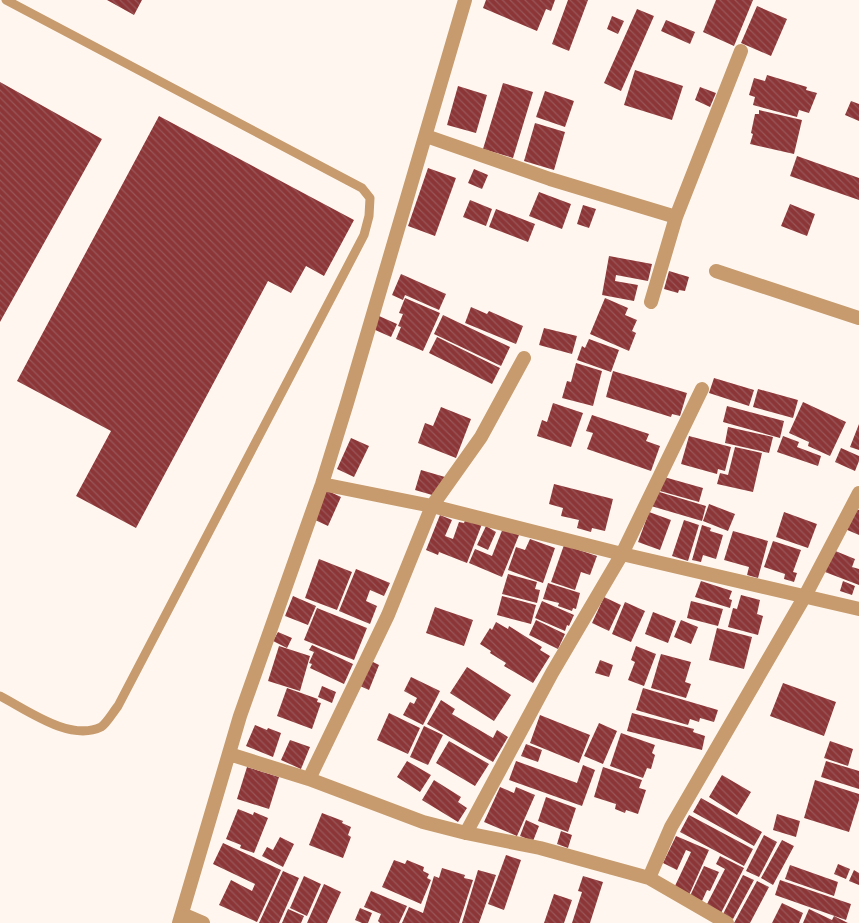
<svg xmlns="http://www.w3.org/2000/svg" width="859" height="923" font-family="'Roboto Serif',serif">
<defs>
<pattern id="building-back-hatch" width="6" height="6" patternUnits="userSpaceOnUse" patternTransform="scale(1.25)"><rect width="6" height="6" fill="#8c3638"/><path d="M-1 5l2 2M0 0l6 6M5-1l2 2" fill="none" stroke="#985758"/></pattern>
</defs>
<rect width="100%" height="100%" fill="#fff7ef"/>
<path fill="url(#building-back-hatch)" d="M107 0H142L134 15Z
M486 0H555L551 11 546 9 537 31 483 8Z
M568 0H588L569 51 552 44Z
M716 0H753L734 46 703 32Z
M757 6 787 19 771 56 741 43Z
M637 9 654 16 621 91 604 83Z
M612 16 624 21 618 34 607 29Z
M666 20 695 32 690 44 661 31Z
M635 70 683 86 672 120 624 105Z
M767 75 807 87 806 90 817 93 809 113 799 110 797 117 753 105 755 97 749 95 754 78 765 81Z
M0 82 102 139 0 322Z
M503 83 533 92 513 158 483 149Z
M458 86 487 95 476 133 447 125Z
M700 87 716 93 710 107 695 100Z
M545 91 574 101 565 127 536 117Z
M851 101 859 104V121L845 115Z
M759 110 802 120 794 154 750 144 753 134 751 133 755 114H759Z
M159 116 354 220 324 276 306 266 291 293 268 281 136 528 76 496 111 431 17 381Z
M535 123 565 132 554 170 524 161Z
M797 156 859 178V200L790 176Z
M428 168 456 178 435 236 408 226Z
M474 169 488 175 482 189 468 183Z
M539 192 571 204 562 229 529 216Z
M470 200 492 209 486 226 463 217Z
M790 204 815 214 807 236 781 226Z
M583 205 596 209 589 228 577 224Z
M496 209 535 224 528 242 489 227Z
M609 256 652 264 648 281 616 275 615 281 638 285 634 301 602 295Z
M669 271 689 277 685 291 679 290 678 293 664 289Z
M401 274 446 294 439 310 405 295 403 300 392 295Z
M405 298 440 313 423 351 396 339 401 327 398 326 403 314 399 313Z
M605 298 628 308 625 315 637 320 632 331 636 333 629 351 590 334Z
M471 307 487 314 489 311 523 326 516 344 465 323Z
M443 315 510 347 501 366 434 334Z
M379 316 397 324 391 337 373 329Z
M544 328 577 336 572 354 539 345Z
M437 337 500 368 492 384 429 353Z
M589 339 619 350 611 372 577 360 582 346 585 348Z
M576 363 602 371 593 406 562 398 567 381 571 382Z
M613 371 687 393 680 416 672 414 671 417 606 397Z
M714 378 754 390 749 406 709 393Z
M758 389 798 400 793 418 753 407Z
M803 402 846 422 830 456 808 446 809 442 789 433Z
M553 403 583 413 571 447 537 436 542 420 547 422Z
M727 406 784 421 780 438 723 422Z
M441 407 471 419 456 458 418 443 425 423 433 426Z
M592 415 649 434 646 441 660 446 651 471 587 449 593 433 586 431Z
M859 424V450L850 447Z
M728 427 773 437 769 453 725 443Z
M689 436 731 447 725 471 718 469 717 474 681 464Z
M783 436 799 442 797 447 821 456 818 466 777 452Z
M351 438 369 446 354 477 337 469Z
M735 447 762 453 753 492 717 484 720 473 728 475Z
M841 448 859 456V461L855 471 835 462Z
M421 470 445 477 439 497 415 490Z
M664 477 703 488 699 502 660 491Z
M554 484 613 499 605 531 592 528 591 532 577 528 579 520 561 516 563 508 549 504Z
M326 490 341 497 328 526 313 519Z
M656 491 706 506 702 521 651 506Z
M709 504 735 514 728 531 703 521Z
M854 508 859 510V535L845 529Z
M649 512 671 520 660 550 638 542Z
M784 512 817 524 808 548 776 537Z
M440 515 452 520 445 536 453 539 459 522 464 523 466 518 482 524 467 563 439 552 438 555 426 550Z
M684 520 699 525 688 561 672 556Z
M702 525 711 528 710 531 723 535 716 559 703 555 701 562 692 560Z
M486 526 496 532 488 550 477 545Z
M503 528 519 535 502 577 469 563 475 549 492 556Z
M733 531 768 541 758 578 747 575 749 567 724 560Z
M530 539 555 548 543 583 508 570 516 547 525 550Z
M773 541 801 550 793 572 797 573 794 582 784 579 785 574 764 567Z
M564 545 597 556 590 575 581 572 575 590 551 582Z
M833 550 855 559 852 567 859 569V585L825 572Z
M319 559 352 572 337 610 305 598Z
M356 569 390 583 384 596 370 590 366 601 377 606 370 624 339 611Z
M508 574 537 582 535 589 540 590 537 603 502 594Z
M701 581 732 591 729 599 732 600 730 608 695 597Z
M843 581 855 586 852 595 840 591Z
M548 583 580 593 576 609 573 608 572 611 558 606 559 603 543 599Z
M741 595 760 600 757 614 763 616 758 635 728 627 733 608 737 609Z
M293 596 316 606 308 625 285 616Z
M502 596 536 605 531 624 497 615Z
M604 597 621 605 609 631 592 623Z
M542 601 574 615 569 626 567 625 565 631 535 618Z
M691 601 723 609 718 626 687 618Z
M625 602 645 611 631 642 612 634Z
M435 607 473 620 464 646 426 633Z
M317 608 367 628 354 660 304 640Z
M653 612 676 621 668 643 645 634Z
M536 620 565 634 558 649 529 635Z
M681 620 698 627 691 644 674 637Z
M496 622 508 629 509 626 542 647 540 650 550 656 533 683 504 666 506 663 490 653 491 651 480 644 490 628 492 630Z
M717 628 752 637 744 669 709 660Z
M278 632 292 638 287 648 273 641Z
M312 645 353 664 344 684 310 668 312 664 309 663 314 652 309 650Z
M279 646 310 656 300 691 268 681Z
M636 646 656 654 644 686 628 680 635 662 631 660Z
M661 654 691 662 685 682 691 684 686 698 651 688Z
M600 660 613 665 609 677 595 673Z
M371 661 379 665 369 690 360 686Z
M467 667 511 695 494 721 450 693Z
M411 677 440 691 423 725 403 715 410 702 414 704 417 698 404 691Z
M783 683 836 702 824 736 770 716Z
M322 686 336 692 332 703 318 697Z
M287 688 318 699 317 702 321 703 312 729 277 716Z
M643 688 718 710 714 722 700 718 699 722 690 719 688 725 636 710Z
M441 700 455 709 452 714 493 738 497 730 508 737 493 762 427 724Z
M389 713 420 728 408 754 377 740Z
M632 713 694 729 693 732 705 736 702 750 627 731Z
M540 715 590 735 579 763 530 743Z
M599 723 617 731 603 764 584 756Z
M255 725 267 730 268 728 281 733 273 757 246 746Z
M424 726 443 735 428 765 410 757Z
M621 733 655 745 652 753 655 755 651 769 647 768 643 778 610 766Z
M290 740 310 747 301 769 281 760Z
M449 741 489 764 475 786 436 763Z
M830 741 853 749 848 766 824 758Z
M526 744 542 750 538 762 521 756Z
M407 761 431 775 420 792 397 777Z
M516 761 577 783 583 765 595 770 582 806 509 780Z
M826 761 859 771V789L821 777Z
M247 767 279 777 269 809 237 799Z
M603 767 642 780 639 788 646 790 638 814 626 810 625 813 615 809 616 804 594 797Z
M722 775 751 792 737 815 709 797Z
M434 780 461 797 458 802 467 808 458 822 422 800Z
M815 780 859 794V800L849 832 804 818Z
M500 787 514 793 516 787 535 795 517 836 484 822Z
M546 797 576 808 568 832 538 821Z
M701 798 762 832 754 846 693 812Z
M238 809 253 815 254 812 268 818 254 853 240 848 241 845 226 839Z
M322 813 343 821 342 823 351 827 348 835 351 837 343 858 309 845Z
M777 814 800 821 796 837 773 830Z
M689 815 753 849 744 866 680 832Z
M526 820 539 826 533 841 520 836Z
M561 831 572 835 568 848 557 844Z
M764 835 777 842 759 877 746 871Z
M676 836 709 850 689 895 674 888 691 852 686 850 677 870 663 863Z
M280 837 294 844 283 867 262 856 267 847 273 850Z
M782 840 794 846 773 885 761 878Z
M223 843 281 870 257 922 219 905 231 880 252 891 255 884 213 864Z
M506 855 521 860 504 910 488 904Z
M720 856 744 868 721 913 706 906 725 869 716 864Z
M394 860 405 864 407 860 424 867 423 871 429 874 427 878 431 880 421 904 382 887Z
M838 864 850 869 846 879 834 874Z
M790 865 838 882 834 896 785 879Z
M704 866 719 872 710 891 707 890 702 901 690 896Z
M442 868 465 875 464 878 473 880 459 923H402L409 907 423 913 434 876 439 878Z
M478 870 496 875 479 923H462Z
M854 870 859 873V885L849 881Z
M283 871 299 878 279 923H259Z
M743 875 754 880 733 919 723 914Z
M304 876 321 884 307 916 290 908Z
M583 876 603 882 590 923H572L582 892 578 891Z
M780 880 851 904 846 920 775 895Z
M757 881 769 887 750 923H734Z
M324 884 341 892 327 923H307Z
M371 891 407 906 399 923H380L378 921 381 914 364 907Z
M554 894 572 900 564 923H544Z
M782 903 803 913 799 923H772Z
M360 908 372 913 368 923H362L355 920Z
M288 909 304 916 301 923H282Z
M809 909 832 920 834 916 848 923H803Z"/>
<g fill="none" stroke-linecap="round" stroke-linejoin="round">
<path stroke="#c79b6e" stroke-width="9" d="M0 696C27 710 70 742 101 727 107 723 113 712 118 706L364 235 369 216 370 198 362 188 6 0"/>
<path stroke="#c79b6e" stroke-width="14" d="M426 136 550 179 676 217 741 51
M716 271 859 318
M651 302 676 217
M322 484 432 506 622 554 859 609
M229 754 309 779 423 822 466 833 540 848 649 878 671 827 805 596 859 493
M309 779 388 615 432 506 481 437 524 358
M466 833 552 673 622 554 702 389
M649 878 727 923
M182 914 203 923
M179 923 240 716 322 484 347 403 465 0"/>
</g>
</svg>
